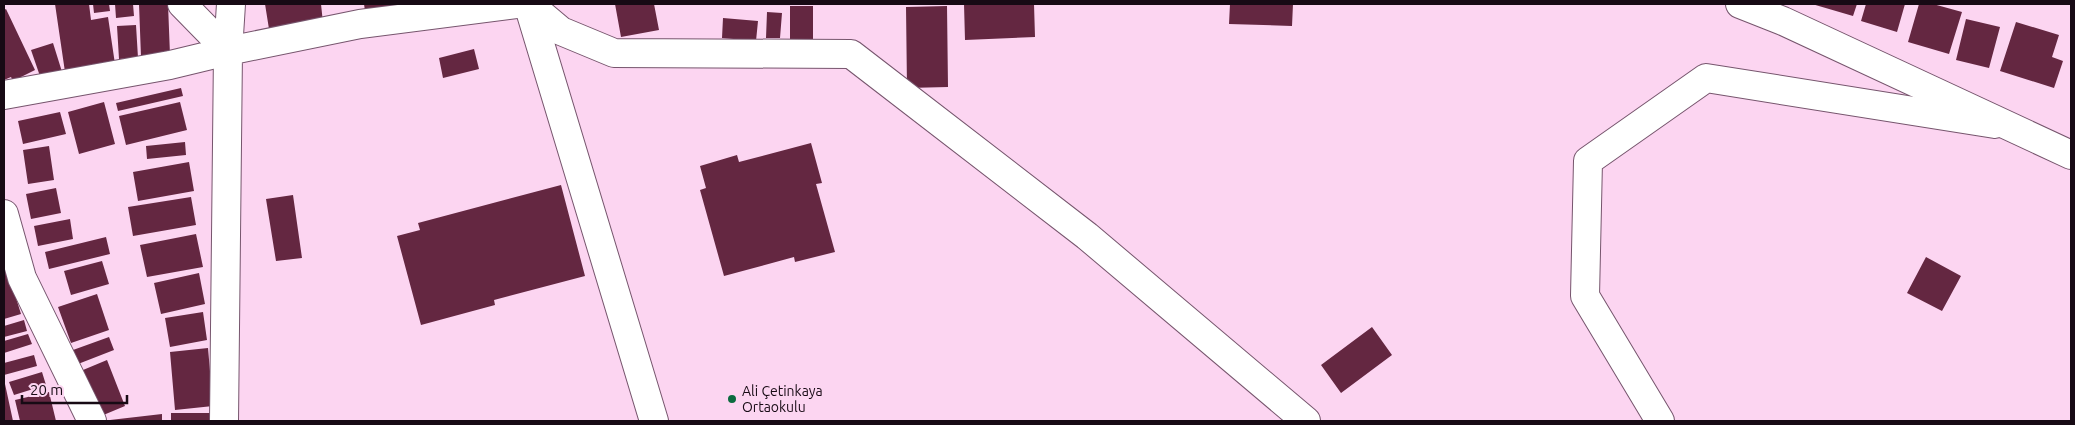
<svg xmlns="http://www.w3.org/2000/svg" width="2075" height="425" font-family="Ubuntu,sans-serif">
<rect width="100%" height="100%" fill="#fcd5f1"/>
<path fill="#642741" d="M55 4H89L91 20 108 17 115 64 65 72Z
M93 4H109L110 11 94 13Z
M115 4H133L134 16 116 18Z
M139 4H168L170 55 141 57Z
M265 4H321L323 23 269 29Z
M364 4H402L403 6 365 11Z
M615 4H654L659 30 621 37Z
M964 4H1034L1035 37 965 40Z
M1230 4H1293L1292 26 1229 24Z
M1812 4H1857L1853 16Z
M1866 4H1905L1897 32 1861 21Z
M1919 4H1933L1962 12 1949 54 1908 42Z
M790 6H813V42H790Z
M947 6 948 87 907 88 906 7Z
M6 9 35 70 13 81 11 77 4 80V10Z
M767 12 782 13 780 38H766Z
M723 18 758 21 756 41 722 38Z
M1966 19 2000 27 1989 68 1956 60Z
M2016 22 2059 35 2052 57 2063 61 2054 88 2000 71Z
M136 25 138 58 119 59 117 26Z
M53 43 63 75 42 82 31 50Z
M474 49 479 69 443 78 439 58Z
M181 88 183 96 118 111 116 103Z
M104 102 115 144 79 154 68 112Z
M180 102 187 130 126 145 119 116Z
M60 112 66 134 23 144 18 121Z
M185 142 186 155 147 159 146 146Z
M811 143 822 183 816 184 835 252 795 262 794 257 724 276 700 190 706 188 700 166 737 155 739 162Z
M49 146 54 180 28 184 23 150Z
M189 162 194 191 138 201 133 172Z
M561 185 585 276 494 300 495 305 421 325 397 236 420 230 418 223Z
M56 188 61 213 31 219 26 194Z
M293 195 302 258 276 261 266 199Z
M191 197 196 225 133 236 128 207Z
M70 219 73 239 38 246 34 226Z
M196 234 203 267 147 277 140 245Z
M106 237 110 254 49 269 45 252Z
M1926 257 1961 276 1942 311 1907 293Z
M102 261 109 284 71 295 64 271Z
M7 269 21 314 4 319V271Z
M199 273 205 304 161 314 154 283Z
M97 294 109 330 71 343 58 307Z
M203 312 207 340 170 347 165 318Z
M24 320 27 331 4 337V326Z
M1372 327 1392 355 1341 393 1321 365Z
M28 334 32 344 4 353V341Z
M109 337 114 350 78 364 73 350Z
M208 348 213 406 175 410 170 352Z
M34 355 37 366 4 375V363Z
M107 360 125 406 101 416 83 370Z
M42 372 46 385 14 395 9 382Z
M4 384H5L13 421H4Z
M49 392 56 421H20L15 400Z
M171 413H212L211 421H171Z
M162 414V421H110V420Z"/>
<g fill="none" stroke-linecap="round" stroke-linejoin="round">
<g stroke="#76556d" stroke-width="30">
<path id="street" d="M182 4 228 51
M528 4 654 421
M529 4 561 31 614 53 851 54 1087 236 1306 421
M228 51 231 4
M4 95 170 65 228 51
M4 214 22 278 92 421
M1660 421 1585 296 1588 161 1706 78 1995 124"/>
</g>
<g stroke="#76556d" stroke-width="30">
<path id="secondary" d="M1740 4 1783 21 2071 155
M224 421 228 51 360 24 516 4"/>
</g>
<use href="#street" stroke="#fff" stroke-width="28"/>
<use href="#secondary" stroke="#fff" stroke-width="28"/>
</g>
<circle fill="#0b6b3f" stroke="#fcd5f1" stroke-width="2" cx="732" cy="399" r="5"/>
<g text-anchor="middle" stroke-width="5" stroke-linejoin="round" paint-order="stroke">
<g font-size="14" fill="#170a14" stroke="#fcd5f1" text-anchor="start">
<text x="742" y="396">Ali Çetinkaya<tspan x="742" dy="16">Ortaokulu</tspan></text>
</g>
</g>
<rect width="2075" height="425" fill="none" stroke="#170a14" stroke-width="10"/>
<path d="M22 395v8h105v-8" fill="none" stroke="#170a14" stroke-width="2.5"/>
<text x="30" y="395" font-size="15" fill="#170a14" stroke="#fcd5f1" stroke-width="4" paint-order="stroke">20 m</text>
</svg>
